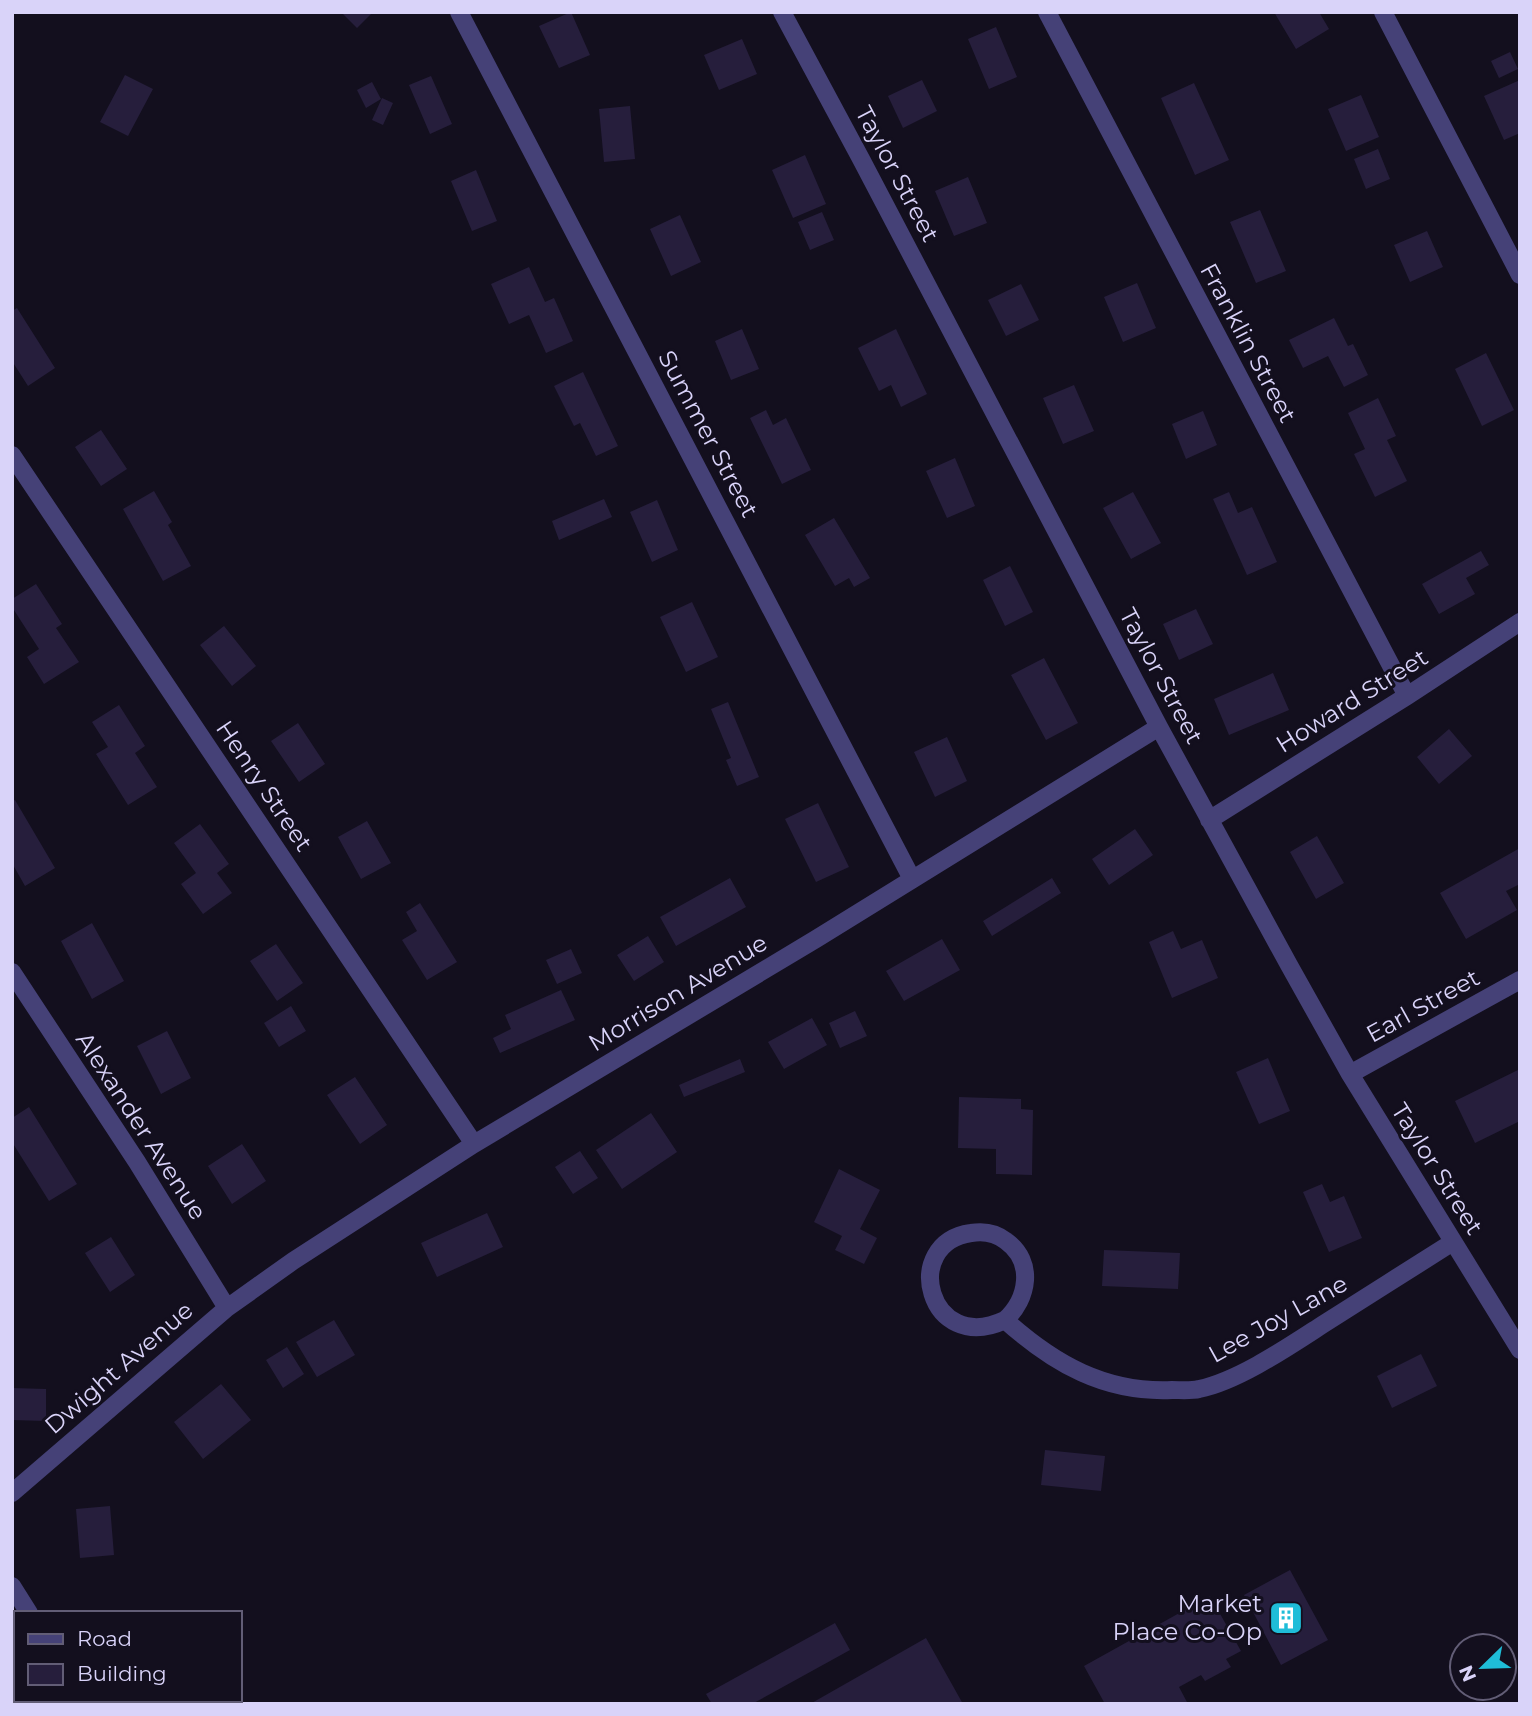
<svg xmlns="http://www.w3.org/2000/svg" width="1532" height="1716" font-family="Montserrat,sans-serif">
<rect width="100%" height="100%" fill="#130f1e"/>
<path fill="#261e3c" d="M341 12H373L357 28Z
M571 12 590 55 559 68 539 26Z
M1274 12H1319L1329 29 1296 49Z
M996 27 1017 77 989 89 968 39Z
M742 39 757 74 719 90 704 55Z
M1510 52 1518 69 1499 78 1491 61Z
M125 75 153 89 128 136 100 122Z
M431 76 452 124 430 134 409 85Z
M922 80 937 111 903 128 888 96Z
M1520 80V133L1504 140 1484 96Z
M372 82 381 99 366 108 357 90Z
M1194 83 1229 160 1195 175 1161 98Z
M1361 95 1379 137 1346 151 1328 109Z
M382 98 393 103 383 125 372 120Z
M630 106 635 159 604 162 599 109Z
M1378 149 1390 179 1366 189 1354 159Z
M805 155 826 204 793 218 772 170Z
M476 170 497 221 472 231 451 181Z
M968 177 987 223 954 236 935 191Z
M1260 210 1286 271 1256 283 1230 222Z
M822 212 834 240 810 250 798 222Z
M680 215 701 262 671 276 650 229Z
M1427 231 1443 267 1410 282 1394 245Z
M529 267 545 302 554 298 573 341 546 353 529 315 509 324 491 284Z
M1137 283 1156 328 1123 342 1104 297Z
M1021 284 1039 320 1006 336 988 300Z
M17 308 55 368 28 386 12 361V311Z
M1334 318 1348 346 1353 344 1368 375 1344 387 1328 356 1303 368 1289 340Z
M742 329 759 369 731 380 715 341Z
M896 329 927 394 901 407 891 385 879 391 858 348Z
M1486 353 1514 410 1482 426 1455 369Z
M583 372 618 446 596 456 580 423 574 426 554 386Z
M1074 385 1094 431 1063 444 1043 398Z
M1378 398 1396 436 1387 440 1407 481 1375 497 1354 454 1365 449 1348 413Z
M766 410 773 425 786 418 811 470 782 484 750 418Z
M1203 411 1217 445 1186 459 1172 424Z
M101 430 127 469 101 486 75 447Z
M955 458 975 506 947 518 926 471Z
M154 491 172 522 168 525 191 566 163 581 123 509Z
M1133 492 1161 543 1131 559 1103 508Z
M1229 492 1238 513 1252 507 1277 562 1247 575 1213 499Z
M604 499 612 517 559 540 552 521Z
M657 500 678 550 652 562 630 512Z
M834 518 870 578 854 587 849 578 835 586 805 535Z
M1481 551 1489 565 1466 578 1475 594 1439 614 1422 584Z
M1010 566 1033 612 1005 626 983 580Z
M36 584 62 624 56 628 79 662 44 684 27 657 39 649 12 607V599Z
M692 602 718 657 686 672 660 617Z
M1196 609 1213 644 1179 660 1163 624Z
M224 626 256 666 232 686 200 645Z
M1044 658 1078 723 1046 740 1011 675Z
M1273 673 1289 710 1229 735 1214 699Z
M728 702 759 777 737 786 726 760 731 758 711 709Z
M119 705 145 746 135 753 157 787 128 805 96 754 108 747 92 722Z
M298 723 325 764 299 782 271 741Z
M1449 729 1472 756 1439 784 1417 757Z
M947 737 967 781 935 797 914 752Z
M15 800 55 868 25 886 12 863V801Z
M818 803 849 867 816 882 785 819Z
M367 821 391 863 361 879 338 837Z
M200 824 229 864 217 873 232 893 203 914 181 884 196 873 174 843Z
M1135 829 1153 855 1109 885 1092 859Z
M1317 836 1344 883 1316 899 1290 852Z
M1520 848V884L1506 891 1517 910 1466 939 1440 893Z
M730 878 746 907 676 946 660 917Z
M1052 878 1061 893 992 936 983 921Z
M420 903 457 962 427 980 402 940 417 931 406 912Z
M92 923 124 981 92 999 61 941Z
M1173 931 1181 949 1202 940 1218 978 1172 998 1149 942Z
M648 936 664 962 634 981 617 955Z
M942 939 960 970 904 1001 886 971Z
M276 944 303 983 277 1001 250 961Z
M571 949 582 973 557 984 546 960Z
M561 990 575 1020 500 1053 493 1038 511 1029 505 1015Z
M291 1006 306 1031 279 1047 264 1023Z
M855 1011 867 1036 840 1048 829 1023Z
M812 1018 827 1045 784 1069 768 1042Z
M167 1031 191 1078 161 1094 137 1046Z
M1268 1058 1290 1111 1259 1124 1236 1072Z
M740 1059 745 1072 684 1097 679 1085Z
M1520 1069V1121L1475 1143 1455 1101Z
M355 1077 387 1125 360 1144 327 1095Z
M959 1097 1021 1099V1109L1033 1110 1032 1175 996 1174V1149L958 1148Z
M29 1107 77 1184 49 1201 12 1142V1118Z
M651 1113 677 1152 622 1189 596 1150Z
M242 1144 266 1181 232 1204 208 1166Z
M580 1151 598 1178 573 1194 555 1167Z
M839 1169 880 1190 860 1229 877 1238 864 1264 835 1250 842 1236 814 1222Z
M1322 1184 1330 1202 1344 1196 1362 1238 1329 1252 1303 1192Z
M487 1213 503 1247 437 1277 421 1243Z
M111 1237 135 1275 110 1292 85 1253Z
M1104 1250 1180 1253 1178 1289 1102 1286Z
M334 1320 355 1355 317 1377 296 1342Z
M287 1347 304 1374 283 1388 266 1360Z
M1421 1354 1437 1386 1392 1408 1377 1376Z
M221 1384 251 1420 203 1459 174 1422Z
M12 1388 46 1389V1421L12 1420Z
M1045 1450 1105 1456 1101 1491 1041 1485Z
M110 1506 114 1555 80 1558 76 1509Z
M1290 1570 1328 1640 1281 1665 1244 1595Z
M1210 1596 1241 1651 1226 1659 1231 1667 1205 1681 1201 1675 1179 1687 1188 1704H1105L1084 1666Z
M835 1623 850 1650 752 1704H712L706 1694Z
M926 1638 963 1704H810Z"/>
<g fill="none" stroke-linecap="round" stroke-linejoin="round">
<path stroke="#454177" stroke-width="18" d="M459 12 912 879
M782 12 861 159 1159 727 1289 965 1350 1074 1520 1350
M1047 12 1407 696
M1383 12 1520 275
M12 455 474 1144
M1209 820 1407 696 1520 622
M12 972 137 1162 227 1308
M1350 1074 1520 980
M1005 1320C1028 1299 1035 1262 1006 1241 996 1233 983 1231 971 1233 900 1243 928 1356 1005 1320 1054 1364 1105 1393 1172 1390 1181 1390 1191 1391 1199 1389 1238 1381 1288 1347 1322 1325 1366 1297 1409 1270 1453 1242
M12 1493 227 1308 293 1261 474 1144 816 939 1159 727
M12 1586 29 1613
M85 1700 88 1704"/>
</g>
<defs>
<g id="building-square" transform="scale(1.75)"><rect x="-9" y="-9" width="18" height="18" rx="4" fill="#1fbdd8" stroke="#130f1e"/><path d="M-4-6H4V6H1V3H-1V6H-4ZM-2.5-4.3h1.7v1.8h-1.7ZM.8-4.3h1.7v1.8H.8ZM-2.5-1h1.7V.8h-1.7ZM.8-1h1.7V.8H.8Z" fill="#fff"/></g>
</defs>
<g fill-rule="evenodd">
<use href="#building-square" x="1286" y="1618"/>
</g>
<g text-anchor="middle" stroke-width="6" stroke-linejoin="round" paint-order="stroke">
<g font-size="24" fill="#d9d3f9" stroke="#130f1e">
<text transform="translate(897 174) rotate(62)" y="8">Taylor Street</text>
<text transform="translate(1248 343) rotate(62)" y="8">Franklin Street</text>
<text transform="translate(708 434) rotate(62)" y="8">Summer Street</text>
<text transform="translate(1161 676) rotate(62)" y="8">Taylor Street</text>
<text transform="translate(1352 701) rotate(-32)" y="8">Howard Street</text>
<text transform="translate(264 786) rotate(56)" y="8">Henry Street</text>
<text transform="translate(678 993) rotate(-31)" y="8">Morrison Avenue</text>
<text transform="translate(1423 1006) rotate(-29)" y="8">Earl Street</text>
<text transform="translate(141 1126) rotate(57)" y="8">Alexander Avenue</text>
<text transform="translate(1437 1169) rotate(58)" y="8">Taylor Street</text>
<text transform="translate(1278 1319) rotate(-29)" y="8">Lee Joy Lane</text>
<text transform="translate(119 1368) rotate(-41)" y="8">Dwight Avenue</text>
</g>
<g font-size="24" fill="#d9d3f9" stroke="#130f1e" text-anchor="end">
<text x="1262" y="1612">Market<tspan x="1262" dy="28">Place Co-Op</tspan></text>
</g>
</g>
<rect width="1532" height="1716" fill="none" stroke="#d9d3f9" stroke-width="28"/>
<rect x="14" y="1611" width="228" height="91" fill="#130f1e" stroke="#625d76" stroke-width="2"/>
<rect x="28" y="1634" width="35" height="10" fill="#454177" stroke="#625d76" stroke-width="2"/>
<text x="77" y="1646" font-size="21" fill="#d9d3f9">Road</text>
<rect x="28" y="1664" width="35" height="21" fill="#261e3c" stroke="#625d76" stroke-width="2"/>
<text x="77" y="1681" font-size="21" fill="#d9d3f9">Building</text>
<g transform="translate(1483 1667) rotate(247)"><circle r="33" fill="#130f1e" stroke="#625d76" stroke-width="2"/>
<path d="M0-5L12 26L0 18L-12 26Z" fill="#1fbdd8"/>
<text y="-10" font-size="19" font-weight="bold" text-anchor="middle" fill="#d9d3f9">N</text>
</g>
</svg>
